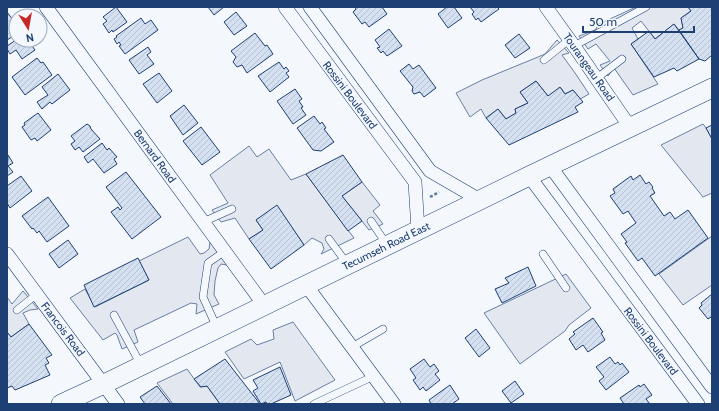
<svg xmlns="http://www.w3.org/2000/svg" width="719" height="411" font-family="Cabin,sans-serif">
<defs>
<pattern id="building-hatch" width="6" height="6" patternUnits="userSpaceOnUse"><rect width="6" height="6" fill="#d5e0f0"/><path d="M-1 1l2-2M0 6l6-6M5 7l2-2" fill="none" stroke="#b6c1d1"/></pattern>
</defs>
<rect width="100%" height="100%" fill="#f4f7fb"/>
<path fill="#e3e8f0" stroke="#687fa3" d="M636 7H688L691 11 681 18 683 28 679 30 674 24 655 39 641 21 632 28 638 39 631 44 658 84 633 95 614 68 608 76 600 65 610 61 596 44 588 49 579 36 595 30 599 24Z
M557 40 569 53 562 55 575 73 589 94 580 99 573 90 565 94 561 88 548 96 536 81 520 92 528 103 515 109 516 113 506 119 498 109 486 118 481 109 470 117 456 93 482 80 538 57 545 54Z
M703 124 706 128 712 139V193L703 197 661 145Z
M249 146 257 157 269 149 291 180 306 174 354 238 321 254 324 249 322 243 312 238 304 245 277 206 256 220 263 230 249 239 235 218 221 222 212 210 228 203 210 175Z
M362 182 380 205 373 211 383 224 369 230 342 196Z
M712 236V285L683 305 659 274Z
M188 237 200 254 204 253 209 249 210 242 227 265 221 264 218 268 215 281 214 295 219 304 196 314 197 304 191 303 134 330 138 342 122 349 117 335 115 333 103 340 70 298 85 289 95 307 149 280 139 261Z
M566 274 591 308 569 325 565 331 520 364 484 313Z
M23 291 38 309 30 310 23 313 29 324 11 337 7 332V297L12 304Z
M293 322 335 380 295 401 280 362 244 379 225 352 251 339 257 345 274 339 273 330Z
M187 369 200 387 207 386 220 404H173L157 383Z"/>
<path fill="url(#building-hatch)" stroke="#1d3f73" d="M116 7 127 22 113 32 112 30 109 33 103 24 107 21 103 17Z
M208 7H224L214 15Z
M355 7H382L387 14 369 27 365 22 362 24 353 12 356 9Z
M447 7H454L462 18 448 28 438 14Z
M470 7H497L499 9 481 22 478 18 476 20 472 14 474 12Z
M688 7H712V55L705 61 699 59 679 30 683 28 681 18 691 11Z
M7 12 16 24 10 28 15 35 7 40Z
M236 12 247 26 234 35 224 22Z
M141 18 145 24 151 20 158 30 125 54 119 46 121 45 119 42 117 44 114 39 117 37 116 36Z
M674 24 699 59 677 71 674 68 654 77 631 44 649 31 655 39Z
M389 29 402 46 387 56 383 51 381 53 377 48 380 47 375 40Z
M255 33 265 46 267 45 273 54 247 73 242 65 237 67 233 62 236 57 231 51Z
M519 34 530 48 515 58 505 45Z
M16 40H31L32 42 30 43 35 50 22 59 16 50 10 54 7 49V46Z
M148 47 151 52 147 55 154 64 139 74 129 60Z
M37 58 41 63 43 62 52 75 25 95 12 77Z
M279 62 284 69 286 67 289 71 286 73 289 77 270 92 258 76Z
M409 64 413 69 419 65 436 88 424 97 420 92 414 94 412 91 413 87 400 71Z
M159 73 172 91 157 103 143 84Z
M58 74 70 90 52 104 50 102 42 109 37 102 48 95 42 87Z
M536 81 548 96 560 87 565 94 573 90 583 102 575 107 578 112 509 145 486 118 498 109 506 119 516 113 515 109 528 103 520 92Z
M295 89 302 99 299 101 303 107 301 108 306 115 293 124 277 101Z
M184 105 198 123 183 135 170 116Z
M38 113 51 130 37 141 35 138 31 140 22 127 25 125 24 123Z
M314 116 320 124 322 122 326 128 324 129 334 142 321 151 313 150 297 128Z
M87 124 90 126 91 129 100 139 83 152 79 147 75 150 71 144 75 141 71 136Z
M712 125V139L706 128Z
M201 127 220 152 202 165 183 141Z
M102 143 107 150 109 148 117 157 114 159 117 164 104 173 93 159 88 163 84 157Z
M8 155 13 163 8 166 13 172 7 176Z
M343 155 362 182 342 196 362 221 348 231 306 174Z
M126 172 161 217 132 239 111 212 118 207 120 210 122 208 106 187Z
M640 175 646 184 649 182 653 187 652 188 655 193 650 196 664 216 670 212 675 219 688 210 708 238 655 276 642 258 638 261 625 243 627 242 621 234 636 223 628 211 623 214 610 196 615 193 613 189 631 176 633 180Z
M21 176 32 191 10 208 7 203V186Z
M48 197 69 226 47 242 39 231 37 233 33 228 32 229 22 216Z
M277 205 304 245 271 269 249 239 263 230 256 220Z
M68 240 78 254 59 268 49 254Z
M138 258 149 280 94 307 84 285Z
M528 267 536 286 502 303 495 289 509 283 505 278Z
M712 294V319L711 317 708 319 699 308 702 305 701 303Z
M593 318 603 332 601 333 605 340 588 352 583 345 576 350 569 339 575 334 573 332Z
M29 324 52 355 46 358 49 363 45 365 50 375 15 390 12 386 7 388V332L11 337Z
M476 329 490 348 479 357 465 338Z
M610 357 615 364 618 362 620 365 622 363 629 372 606 390 599 381 604 377 596 367Z
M225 359 260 404H220L207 386 201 387 194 379Z
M424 359 430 367 434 364 439 371 435 374 440 380 426 391 423 387 420 390 413 380 416 378 410 369Z
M280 367 291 395 271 404H267L266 402 261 404 253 391 258 388 253 380Z
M515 381 524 394 511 403 502 391Z
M644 384 652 395 646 399 650 404H624L620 398 639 385 640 387Z
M450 385 459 399 452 404H431L429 400Z
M157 386 171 404H145L140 397Z"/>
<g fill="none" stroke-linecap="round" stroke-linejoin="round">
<g stroke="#1d3f73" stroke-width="8">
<path id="lane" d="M574 46 646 7
M544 60 570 39
M597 78 622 59
M371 221 387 245
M203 222 232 209
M329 239 348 265
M543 254 566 288
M17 310 37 294
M114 315 141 365
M217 328 203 297 208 263 225 251
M352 347 383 329
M314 404 374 376"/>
</g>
<g stroke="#1d3f73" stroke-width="14">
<path id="street" d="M46 7 264 305
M285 7 415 182 418 230
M310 7 430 171 480 200
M546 7 574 46 630 127
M550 166 712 387
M529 176 698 404
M7 254 118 404
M306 285 394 404"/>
</g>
<g stroke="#1d3f73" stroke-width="20">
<path id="secondary" d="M61 404 104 384 529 176 712 88"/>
</g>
<path stroke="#5e769c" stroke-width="2.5" stroke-dasharray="3 2" stroke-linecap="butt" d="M430 197 439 192"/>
<use href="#lane" stroke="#f4f7fb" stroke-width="7"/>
<use href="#street" stroke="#f4f7fb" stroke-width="13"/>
<use href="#secondary" stroke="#f4f7fb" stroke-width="19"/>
</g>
<g text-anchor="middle" stroke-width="3" stroke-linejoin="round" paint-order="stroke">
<g font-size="11" fill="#1d3f73" stroke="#f4f7fb">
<text transform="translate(589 67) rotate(55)" y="4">Tourangeau Road</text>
<text transform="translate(350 95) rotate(53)" y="4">Rossini Boulevard</text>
<text transform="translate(155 156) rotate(54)" y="4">Bernard Road</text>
<text transform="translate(386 246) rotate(-26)" y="4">Tecumseh Road East</text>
<text transform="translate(63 329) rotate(53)" y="4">Francois Road</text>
<text transform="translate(651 341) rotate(53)" y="4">Rossini Boulevard</text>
</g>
</g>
<rect width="719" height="411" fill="none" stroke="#1d3f73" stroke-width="16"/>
<g transform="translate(28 28) rotate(169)"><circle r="19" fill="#f4f7fb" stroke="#9eadc5"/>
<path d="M0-3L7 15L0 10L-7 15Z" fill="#c62828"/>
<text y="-6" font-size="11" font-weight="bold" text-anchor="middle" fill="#1d3f73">N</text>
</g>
<path d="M583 26v6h111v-6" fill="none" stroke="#1d3f73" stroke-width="2"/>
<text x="589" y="26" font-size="12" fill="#1d3f73" stroke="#f4f7fb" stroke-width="3" paint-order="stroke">50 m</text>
</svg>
